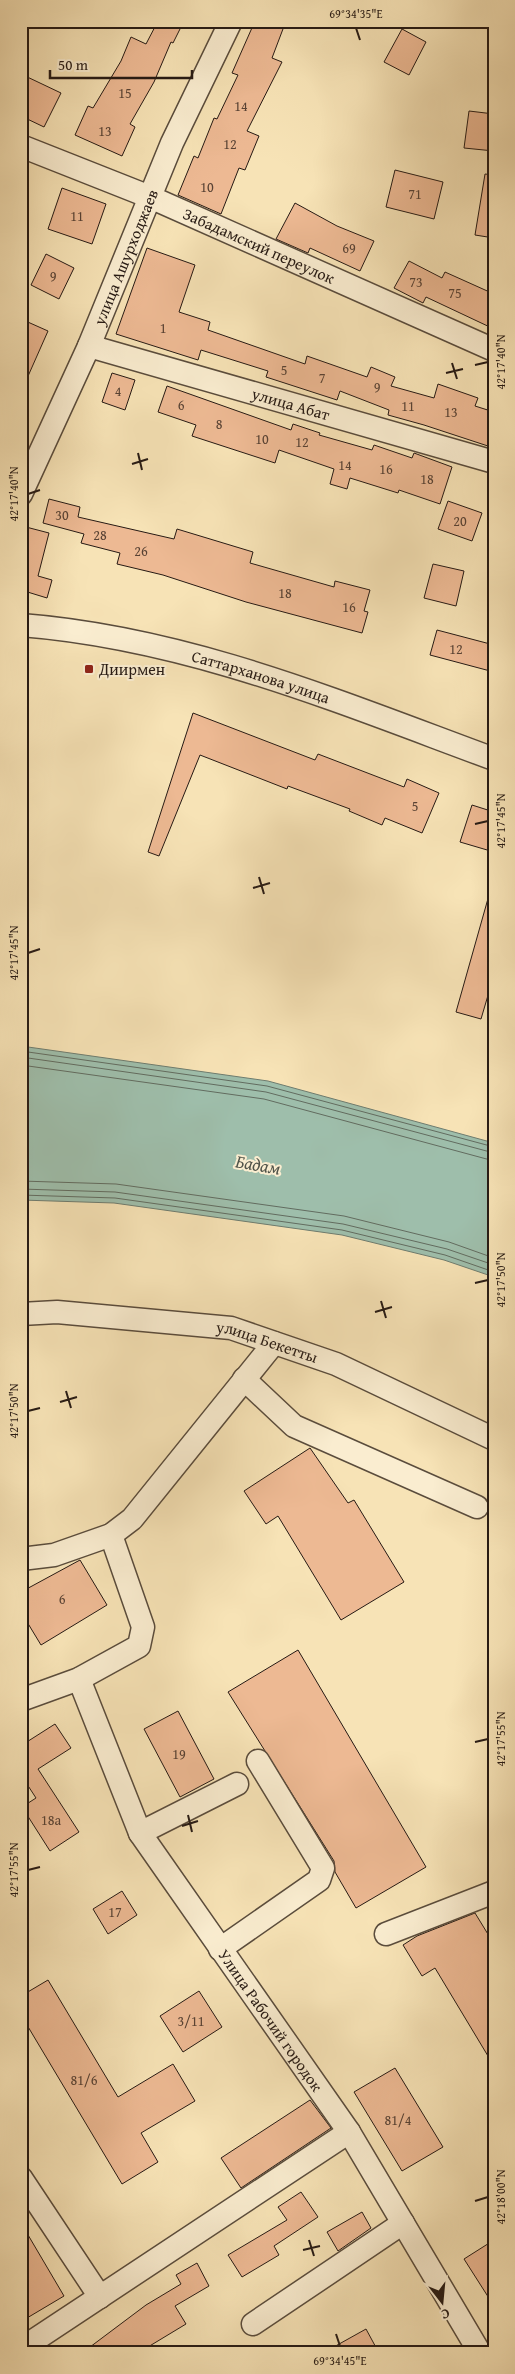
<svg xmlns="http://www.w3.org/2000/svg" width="515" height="2374" font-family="'Gentium Book Plus',serif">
<rect width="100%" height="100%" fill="#f7e3b6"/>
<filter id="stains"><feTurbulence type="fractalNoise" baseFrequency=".004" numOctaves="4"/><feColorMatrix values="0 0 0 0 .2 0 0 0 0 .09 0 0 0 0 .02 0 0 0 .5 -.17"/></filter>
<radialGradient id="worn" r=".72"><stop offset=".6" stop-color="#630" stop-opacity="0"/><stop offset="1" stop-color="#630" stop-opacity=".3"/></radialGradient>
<path fill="#9ebeab" stroke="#6e7c6f" d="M21 1046 268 1081 494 1143V1277L444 1260 342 1235 114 1203 21 1200Z"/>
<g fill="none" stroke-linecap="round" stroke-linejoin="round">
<path stroke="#626c60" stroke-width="1" d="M21 1051 267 1086 494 1147
M21 1057 266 1092 494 1153
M21 1065 264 1099 494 1161
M21 1181 116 1184 344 1216 449 1242 494 1258
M21 1189 115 1192 343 1224 447 1249 494 1265
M21 1195 115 1198 342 1230 445 1255 494 1272"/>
</g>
<path fill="#edb993" stroke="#261a14" d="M158 21H184L173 43 171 42 154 82 130 124 135 127 122 156 75 135 88 106 93 108 121 61 131 37 146 44Z
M255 21H286L272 58 282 62 247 131 259 136 245 170 239 168 221 214 178 195 194 156 198 158 214 118 217 119 238 75 232 73Z
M402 29 426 42 409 75 384 62Z
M21 74 61 93 44 127 21 116Z
M469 111 494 114V151L464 148Z
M395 170 443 182 434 219 386 207Z
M485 174 494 175V238L475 235Z
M62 188 106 204 92 244 48 229Z
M295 203 337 226 374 241 360 271 310 248 308 253 276 239Z
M147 248 195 265 179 312 210 322 208 330 305 364 307 356 367 377 371 367 395 377 391 386 434 398 438 384 478 398 475 406 494 412V448L424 425 388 415 389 410 340 391 337 400 266 377 268 371 201 350 198 360 116 334Z
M46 254 74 268 59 299 31 285Z
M409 261 442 278 445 272 494 294V329L426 297 423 303 394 288Z
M21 319 48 331 21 392Z
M112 373 135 380 125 410 102 402Z
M167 386 291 430 293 424 320 433 319 435 372 450 374 445 412 458 414 453 452 467 440 504 399 490 398 493 350 478 347 489 330 484 334 469 279 450 275 463 192 436 196 425 158 412Z
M49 499 80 507 78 517 174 539 177 529 253 552 250 563 334 587 335 581 370 590 364 611 368 612 362 633 246 602 163 575 117 564 120 553 81 543 84 534 43 523Z
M448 501 482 513 472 541 438 529Z
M26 527 49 533 38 576 52 580 47 598 21 590V544Z
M433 564 464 571 456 606 424 598Z
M437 630 494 645V672L430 655Z
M193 713 315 760 318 754 404 787 407 779 439 793 422 833 385 818 382 825 349 811 350 809 288 786 287 789 200 755 159 856 148 852Z
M472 805 494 812V852L460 842Z
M489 895 494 896V975L481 1019 456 1012Z
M310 1448 348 1503 354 1500 404 1582 341 1620 278 1516 266 1524 244 1491Z
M80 1560 107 1605 41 1645 21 1612V1592Z
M298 1650 426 1867 356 1908 335 1872 334 1861 228 1692Z
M178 1711 214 1779 180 1797 144 1729Z
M55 1724 71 1748 38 1769 79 1832 50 1851 22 1807 36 1798 23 1778 21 1780V1743L22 1745Z
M122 1891 137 1915 108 1934 93 1909Z
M475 1913 494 1944V2066L435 1968 422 1976 403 1945 417 1936Z
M48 1980 118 2097 173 2064 195 2101 141 2133 158 2162 122 2184 21 2015V1996Z
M199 1991 222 2027 183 2052 160 2016Z
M395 2068 443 2147 402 2171 354 2092Z
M310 2100 331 2128 241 2188 221 2158Z
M301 2192 318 2217 274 2246 279 2255 242 2277 228 2255 287 2220 278 2207Z
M362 2212 371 2228 338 2251 327 2232Z
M21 2223 64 2296 27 2318 21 2309Z
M494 2240V2306L464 2259Z
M197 2263 209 2286 175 2306 186 2324 138 2353H82L146 2305 181 2284 176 2275Z
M366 2329 379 2353H323Z"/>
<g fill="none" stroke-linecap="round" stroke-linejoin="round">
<g stroke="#5a4c3c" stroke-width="25">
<g id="minor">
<path id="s1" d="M21 146 150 197 494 350"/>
<path id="s2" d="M89 346 494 462"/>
<path id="s3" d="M21 494 89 346 172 143 231 21"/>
<path id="s4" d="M21 625C188 638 339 702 494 759"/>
<path id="s5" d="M21 1314 57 1312 231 1328 336 1364 494 1439"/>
<path d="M244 1379 294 1426 477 1507"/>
<path d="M21 1559 54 1555 111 1535 132 1519 274 1343"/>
<path id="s6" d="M79 1679 140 1833 349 2132 480 2353"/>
<path d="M21 1700 79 1679 139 1646 143 1627 111 1535"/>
<path d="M140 1833 237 1784"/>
<path d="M386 1934 494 1892"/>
<path d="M220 1949 319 1880 323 1868 258 1761"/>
<path d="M21 2178 100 2297"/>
<path d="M253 2324 403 2223"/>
<path d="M21 2349 349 2132"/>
</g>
</g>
<use href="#minor" stroke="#faedd0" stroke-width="22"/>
</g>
<path fill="none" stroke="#261a14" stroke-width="2" d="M356 28 360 40M452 363 457 379M475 365 488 362M446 373 463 369M138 453 142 470M132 464 148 459M28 494 40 490M475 824 488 821M259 877 264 894M253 888 270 883M28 953 40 949M475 1283 488 1280M381 1301 386 1318M375 1312 392 1307M66 1391 71 1408M60 1402 77 1397M28 1411 40 1408M475 1742 488 1739M188 1815 192 1832M182 1826 198 1821M28 1870 40 1867M475 2201 488 2197M309 2240 314 2256M303 2250 320 2246M336 2334 340 2346"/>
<rect fill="#8f2418" stroke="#faedd0" stroke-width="2" x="84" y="664" width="10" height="10" rx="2.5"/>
<g text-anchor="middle" stroke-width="4" stroke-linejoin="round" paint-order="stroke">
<g font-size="14" fill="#584234">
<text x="125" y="98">15</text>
<text x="241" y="111">14</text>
<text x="105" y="136">13</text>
<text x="230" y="149">12</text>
<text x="207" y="192">10</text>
<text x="415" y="199">71</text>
<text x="77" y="221">11</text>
<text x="349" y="253">69</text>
<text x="53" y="281">9</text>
<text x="416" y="287">73</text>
<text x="455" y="298">75</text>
<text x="163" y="333">1</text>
<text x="284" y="375">5</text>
<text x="322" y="383">7</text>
<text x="377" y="392">9</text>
<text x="118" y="396">4</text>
<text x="181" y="410">6</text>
<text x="408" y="411">11</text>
<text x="451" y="417">13</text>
<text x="219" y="429">8</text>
<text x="262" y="444">10</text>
<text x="302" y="447">12</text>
<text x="345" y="470">14</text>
<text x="386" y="474">16</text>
<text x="427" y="484">18</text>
<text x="62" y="520">30</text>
<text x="460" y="526">20</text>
<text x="100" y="540">28</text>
<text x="141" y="556">26</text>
<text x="285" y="598">18</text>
<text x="349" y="612">16</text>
<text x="456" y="654">12</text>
<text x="415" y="811">5</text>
<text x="62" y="1604">6</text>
<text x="179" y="1759">19</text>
<text x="51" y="1825">18а</text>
<text x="115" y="1917">17</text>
<text x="191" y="2026">3/11</text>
<text x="84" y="2085">81/6</text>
<text x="398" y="2125">81/4</text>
</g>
<g font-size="16" fill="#261a14" stroke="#faedd0">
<text dy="6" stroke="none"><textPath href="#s1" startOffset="258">Забадамский переулок</textPath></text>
<text dy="6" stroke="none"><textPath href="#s3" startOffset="259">улица Ашурходжаев</textPath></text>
<text dy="6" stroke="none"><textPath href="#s2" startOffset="210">улица Абат</textPath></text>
<text dy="6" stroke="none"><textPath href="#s4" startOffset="246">Саттарханова улица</textPath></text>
<text dy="6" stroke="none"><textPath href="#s5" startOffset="249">улица Бекетты</textPath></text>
<text dy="6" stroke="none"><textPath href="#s6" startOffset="394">Улица Рабочий городок</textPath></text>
</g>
<g font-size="16" fill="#261a14" stroke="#faedd0" text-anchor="start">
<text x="99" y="675">Диирмен</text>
</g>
<g font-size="18" font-style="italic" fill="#505349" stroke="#faedd0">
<text transform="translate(258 1165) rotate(10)" y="6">Бадам</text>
</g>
</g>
<rect width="515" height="2374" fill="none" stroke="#f7e3b6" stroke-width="55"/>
<g transform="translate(442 2302) rotate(164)" stroke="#faedd0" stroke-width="4" paint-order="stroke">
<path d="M0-4L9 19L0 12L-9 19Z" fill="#261a14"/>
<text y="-8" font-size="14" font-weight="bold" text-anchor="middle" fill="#261a14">С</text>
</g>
<path d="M50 70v8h142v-8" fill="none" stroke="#261a14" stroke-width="2.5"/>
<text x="58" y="70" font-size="15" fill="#261a14" stroke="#faedd0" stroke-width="4" paint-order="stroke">50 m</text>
<rect x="28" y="28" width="460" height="2318" fill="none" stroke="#261a14" stroke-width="2"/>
<g font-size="12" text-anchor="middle" fill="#261a14">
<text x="356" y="18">69°34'35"E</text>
<text transform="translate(501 362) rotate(-90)" y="4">42°17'40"N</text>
<text transform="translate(14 494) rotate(-90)" y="4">42°17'40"N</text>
<text transform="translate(501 821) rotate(-90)" y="4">42°17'45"N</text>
<text transform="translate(14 953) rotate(-90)" y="4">42°17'45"N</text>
<text transform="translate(501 1280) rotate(-90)" y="4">42°17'50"N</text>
<text transform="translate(14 1411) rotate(-90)" y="4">42°17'50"N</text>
<text transform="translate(501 1739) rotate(-90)" y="4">42°17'55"N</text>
<text transform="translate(14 1870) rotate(-90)" y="4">42°17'55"N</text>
<text transform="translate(501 2197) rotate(-90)" y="4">42°18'00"N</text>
<text x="340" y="2365">69°34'45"E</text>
</g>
<rect width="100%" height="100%" filter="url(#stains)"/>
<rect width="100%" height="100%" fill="url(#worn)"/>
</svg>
